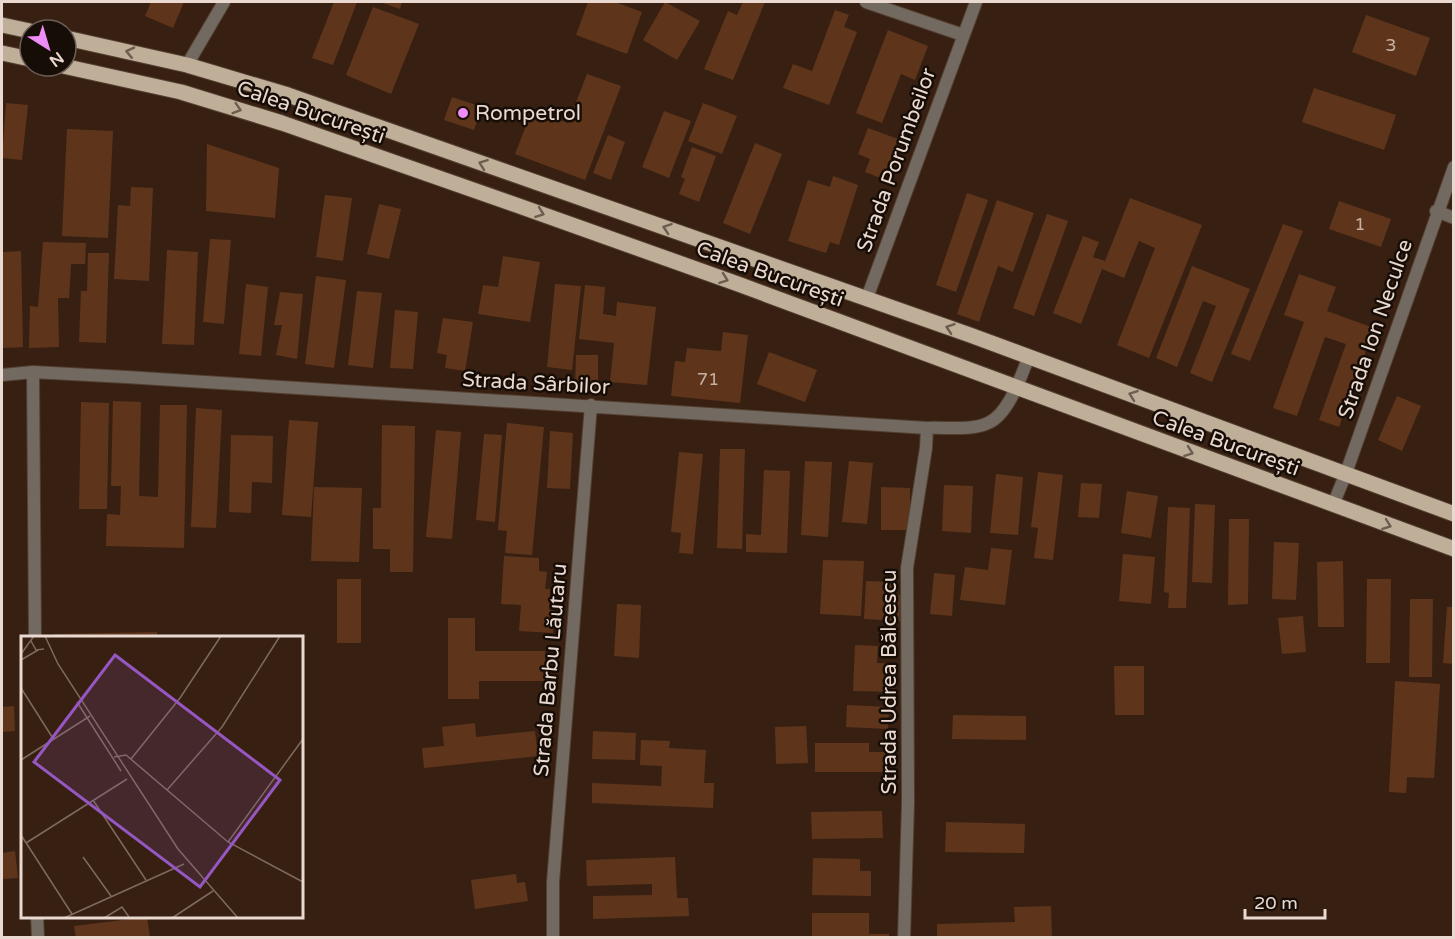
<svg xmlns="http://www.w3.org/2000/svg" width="1455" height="939" font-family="'Varela Round',sans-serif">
<rect width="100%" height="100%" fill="#372012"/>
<path fill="#5e351b" d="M151 2H184L173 28 145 16Z
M334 2H357L333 65 312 58Z
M380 2H402L400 9Z
M588 2H615L642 12 627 54 576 35Z
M665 2 700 21 677 60 643 40Z
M743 2H765L733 80 704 69 728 11 737 15Z
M373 7 419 24 391 94 346 75Z
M835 10 849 15 844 27 857 32 829 105 783 88 793 64 812 71Z
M1366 15 1430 38 1416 76 1352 52Z
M888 30 928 46 915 80 901 74 882 123 856 113Z
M587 74 621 86 585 180 515 154 532 110 568 123Z
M1314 88 1396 115 1384 150 1302 122Z
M452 97 482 107 474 130 444 120Z
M6 103 28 105 22 160 2 158Z
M703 103 737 116 722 154 688 141Z
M664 111 691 121 669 178 642 167Z
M868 128 898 139 883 179 865 172 870 159 858 154Z
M67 129 113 131 108 238 62 236Z
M608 135 625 142 611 180 593 173Z
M755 143 782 154 750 234 723 223Z
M207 144 279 168 275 218 206 211Z
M692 147 716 156 699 202 679 194 685 179 681 177Z
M833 176 858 185 839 245 830 242 826 253 788 241 808 180 830 187Z
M131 187 153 188 149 281 114 279 118 205 130 206Z
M967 193 988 200 956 292 936 285Z
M325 195 352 198 343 261 316 257Z
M1130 198 1202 225 1149 358 1117 345 1155 248 1139 241 1124 278 1102 269 1081 324 1053 313 1083 236 1099 242 1093 257 1105 261Z
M997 200 1034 213 1013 272 998 266 979 322 957 314Z
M1339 201 1391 219 1381 247 1329 229Z
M379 204 401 209 389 259 367 254Z
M1047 214 1068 221 1034 316 1013 308Z
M1283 224 1303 231 1250 361 1231 354Z
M210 239 231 240 224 324 203 322Z
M43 242 86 243 85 264H71L69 298H58L59 347 29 348 30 306 38 307Z
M167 250 198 252 194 345 162 344Z
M21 251 23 347 2 348V252Z
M88 253H109L106 343 79 342 81 291H87Z
M503 256 540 262 530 322 478 314 483 285 498 287Z
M1192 266 1250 289 1212 382 1190 373 1216 306 1203 301 1177 367 1156 358Z
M1299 274 1336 287 1327 311 1374 328 1339 427 1319 420 1346 344 1325 337 1297 416 1273 408 1304 322 1284 315Z
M316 276 346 280 334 368 305 364Z
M246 284 268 287 261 356 239 354Z
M555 284 581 286 572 370 547 367Z
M585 285 605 287 603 314 616 316 617 302 656 307 647 385 610 382 614 343 579 339Z
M357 291 382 293 373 368 348 365Z
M280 292 303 294 297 359 276 355 282 325H274Z
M395 310 418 312 413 369 390 368Z
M443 318 473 322 465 371 445 368 447 355 437 353Z
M723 332 748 335 740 403 671 396 675 361 685 362 687 348 721 351Z
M769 352 817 370 805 402 757 384Z
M576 355H598V389L575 388Z
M1397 396 1421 406 1402 451 1378 440Z
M113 401 141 402 139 496 158 497 160 405H187L184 548 106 546 107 514 120 515 121 486H111Z
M81 402 109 403 107 509H79Z
M196 408 222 410 216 528 191 527Z
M289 420 318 422 311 517 282 515Z
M507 423 544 427 532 555 505 553 507 531 498 530Z
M382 425 415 426 413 572H390V549H373V508H381Z
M436 430 461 432 452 539 426 537Z
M550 431 573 433 570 489 547 488Z
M484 434 502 435 495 522 476 520Z
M231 435 273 436 272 483 252 482 251 513 229 512Z
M720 449H745L742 549 717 548Z
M679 452 703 454 693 554 679 553 681 533 671 532Z
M805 461 832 462 828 537 801 535Z
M849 461 873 463 867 524 842 522Z
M764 470 790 471 787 553 746 552V534L761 535Z
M1038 472 1063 475 1053 560 1034 558 1038 528 1031 527Z
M996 474 1023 477 1018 535 990 533Z
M1081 483 1102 484 1099 518 1078 517Z
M944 485 973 486 971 533 942 531Z
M314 487 362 488 359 562 311 561Z
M881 487 910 488V530H881Z
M1127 491 1158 496 1151 538 1121 533Z
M1195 504 1215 505 1212 583 1192 582Z
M1168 507 1190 508 1186 608H1168L1169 593 1164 592Z
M1229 519H1249L1248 604 1228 605Z
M1274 542 1299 543 1296 600 1272 599Z
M991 548 1012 550 1005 605 960 600 965 567 988 570Z
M1123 554 1155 557 1151 604 1119 601Z
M504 556 539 558V571L547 572 545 589H550L549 610H554L553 633 519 631 521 605 501 604Z
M823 560 864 561 861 616 820 614Z
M1343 561 1344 627H1318L1317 562Z
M934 573 955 575 952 616 930 614Z
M337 579H361V643H337Z
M1367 579H1391L1390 663H1366Z
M866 581 892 582V595H902L900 621 864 619Z
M1410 599H1433L1432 677H1409Z
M617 604 641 605 639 658 614 656Z
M1447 607H1454V664L1443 663Z
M1303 616 1306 652 1282 654 1278 618Z
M448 618H475V651H545V681H479V699H448Z
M157 632V638H54V634Z
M855 645 878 646 877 663 895 664 894 692 853 691Z
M1114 666H1144V715H1115Z
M1395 681 1440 684 1434 778 1407 777 1406 793 1389 792Z
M847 705 889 707 888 729 846 727Z
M14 706 15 731 2 732V707Z
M953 715 1026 716V740L952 739Z
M475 723 476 737 535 731 538 756 424 768 422 748 444 746 442 727Z
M806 726 808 763 776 764 775 727Z
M593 731 636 733 635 760 592 759Z
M641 740 670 741 669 748 706 750 704 783H714L713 808 592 803V783L661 786 662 766 640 765Z
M815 743H869V752H889V772H815Z
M882 811 883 838 812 839 811 812Z
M946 822 1025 824 1024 853 945 852Z
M15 851 18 878 2 879V853Z
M675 857 677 898H688L689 916 593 919V896L652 895V884L587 886 586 860Z
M813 858 860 859V871H871V896L812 895Z
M516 874 517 883 525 882 528 901 475 909 471 880Z
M1051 906 1052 938H937V924L1015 922 1014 907Z
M812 913H869V934H889V938H812Z
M147 917 150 938H76L74 926Z"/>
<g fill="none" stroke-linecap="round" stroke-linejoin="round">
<g stroke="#533e30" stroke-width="14">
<path id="minor" d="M866 2 963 35
M187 65 224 2
M1436 211 1454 218
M867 298 976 2
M33 372 35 638
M2 375 33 372 126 377 927 428C946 427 971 431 988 423 1009 414 1021 376 1029 356
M1333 505 1346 473 1454 167
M37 916 38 938
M553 938V882L591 405
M904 938 908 803 907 568 926 448 927 428"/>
</g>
<g stroke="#533e30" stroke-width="17">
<path id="primary" d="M2 25 30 31
M66 38 187 65 288 95 970 335 1454 514
M2 53 30 59
M63 66 181 92 282 123 519 206 738 284 1454 549"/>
</g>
<use href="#minor" stroke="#726a60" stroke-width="12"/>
<use href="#primary" stroke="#bfae98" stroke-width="15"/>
</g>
<defs><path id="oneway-chevron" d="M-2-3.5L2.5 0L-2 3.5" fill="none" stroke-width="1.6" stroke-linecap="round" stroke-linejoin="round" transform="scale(1.5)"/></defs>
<g stroke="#6b5e50">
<use href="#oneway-chevron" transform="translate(130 52) rotate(-167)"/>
<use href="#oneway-chevron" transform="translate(237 109) rotate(17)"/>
<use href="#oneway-chevron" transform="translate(483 164) rotate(-160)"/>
<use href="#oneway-chevron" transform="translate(540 213) rotate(20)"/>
<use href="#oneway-chevron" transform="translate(667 228) rotate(-161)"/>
<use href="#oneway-chevron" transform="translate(724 279) rotate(20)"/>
<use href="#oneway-chevron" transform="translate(950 328) rotate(-161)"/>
<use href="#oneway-chevron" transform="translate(1133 395) rotate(-160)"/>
<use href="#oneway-chevron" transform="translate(1189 452) rotate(20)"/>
<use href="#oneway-chevron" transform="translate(1387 525) rotate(20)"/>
</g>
<circle fill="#ee8cf8" stroke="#170d07" stroke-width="2" cx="463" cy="113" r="6"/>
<g text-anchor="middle" stroke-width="5" stroke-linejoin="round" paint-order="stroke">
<g font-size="18" fill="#c6b0a3">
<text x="1391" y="51">3</text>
<text x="1360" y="230">1</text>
<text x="708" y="385">71</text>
</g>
<g font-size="21" fill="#e9d9d0" stroke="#170d07">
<text transform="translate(311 112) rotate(19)" y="7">Calea București</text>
<text transform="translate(896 160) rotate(-70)" y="7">Strada Porumbeilor</text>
<text transform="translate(770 274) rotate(20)" y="7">Calea București</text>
<text transform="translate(1375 329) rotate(-71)" y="7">Strada Ion Neculce</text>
<text transform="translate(536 383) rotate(3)" y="7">Strada Sârbilor</text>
<text transform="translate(1226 443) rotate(20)" y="7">Calea București</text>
<text transform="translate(550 670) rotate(-85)" y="7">Strada Barbu Lăutaru</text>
<text transform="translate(889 682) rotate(-90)" y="7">Strada Udrea Bălcescu</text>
</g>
<g font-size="21" fill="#e9d9d0" stroke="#170d07" text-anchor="start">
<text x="475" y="120">Rompetrol</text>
</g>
</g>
<g transform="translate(21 636)">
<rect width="282" height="282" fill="#372012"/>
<path fill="none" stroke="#7e6a5e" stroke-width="1.5" d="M24 0 37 28 157 213 217 282M10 5 15 14 23 13M0 18 13 0M0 24 17 14M0 52 33 104M56 66 100 135M93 121 105 119 207 206 282 246M110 123 159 62 200 0M0 124 69 80M146 154 201 91 259 0M72 164 125 244M0 199 51 278M207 206 282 103M5 207 106 143M62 221 90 260M43 282 163 228M83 282 101 271 108 281M151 282 192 255"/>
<path fill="#9657c3" fill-opacity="0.15" stroke="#9657c3" stroke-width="3" d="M94 19 259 144 179 251 13 126Z"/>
<rect width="282" height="282" fill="none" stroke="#e9d9d0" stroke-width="3"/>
</g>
<rect width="1455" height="939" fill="none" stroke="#e9d9d0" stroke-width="6"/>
<g transform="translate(48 48) rotate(143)"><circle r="28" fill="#170d07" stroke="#6b5f57" stroke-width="1.5"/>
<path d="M0-4.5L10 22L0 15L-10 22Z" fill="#ee8cf8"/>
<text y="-9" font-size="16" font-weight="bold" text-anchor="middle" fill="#e9d9d0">N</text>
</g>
<path d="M1245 909v9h80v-9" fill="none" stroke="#e9d9d0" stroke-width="3"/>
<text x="1254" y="909" font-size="18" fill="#e9d9d0" stroke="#170d07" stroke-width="4.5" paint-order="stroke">20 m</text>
</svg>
